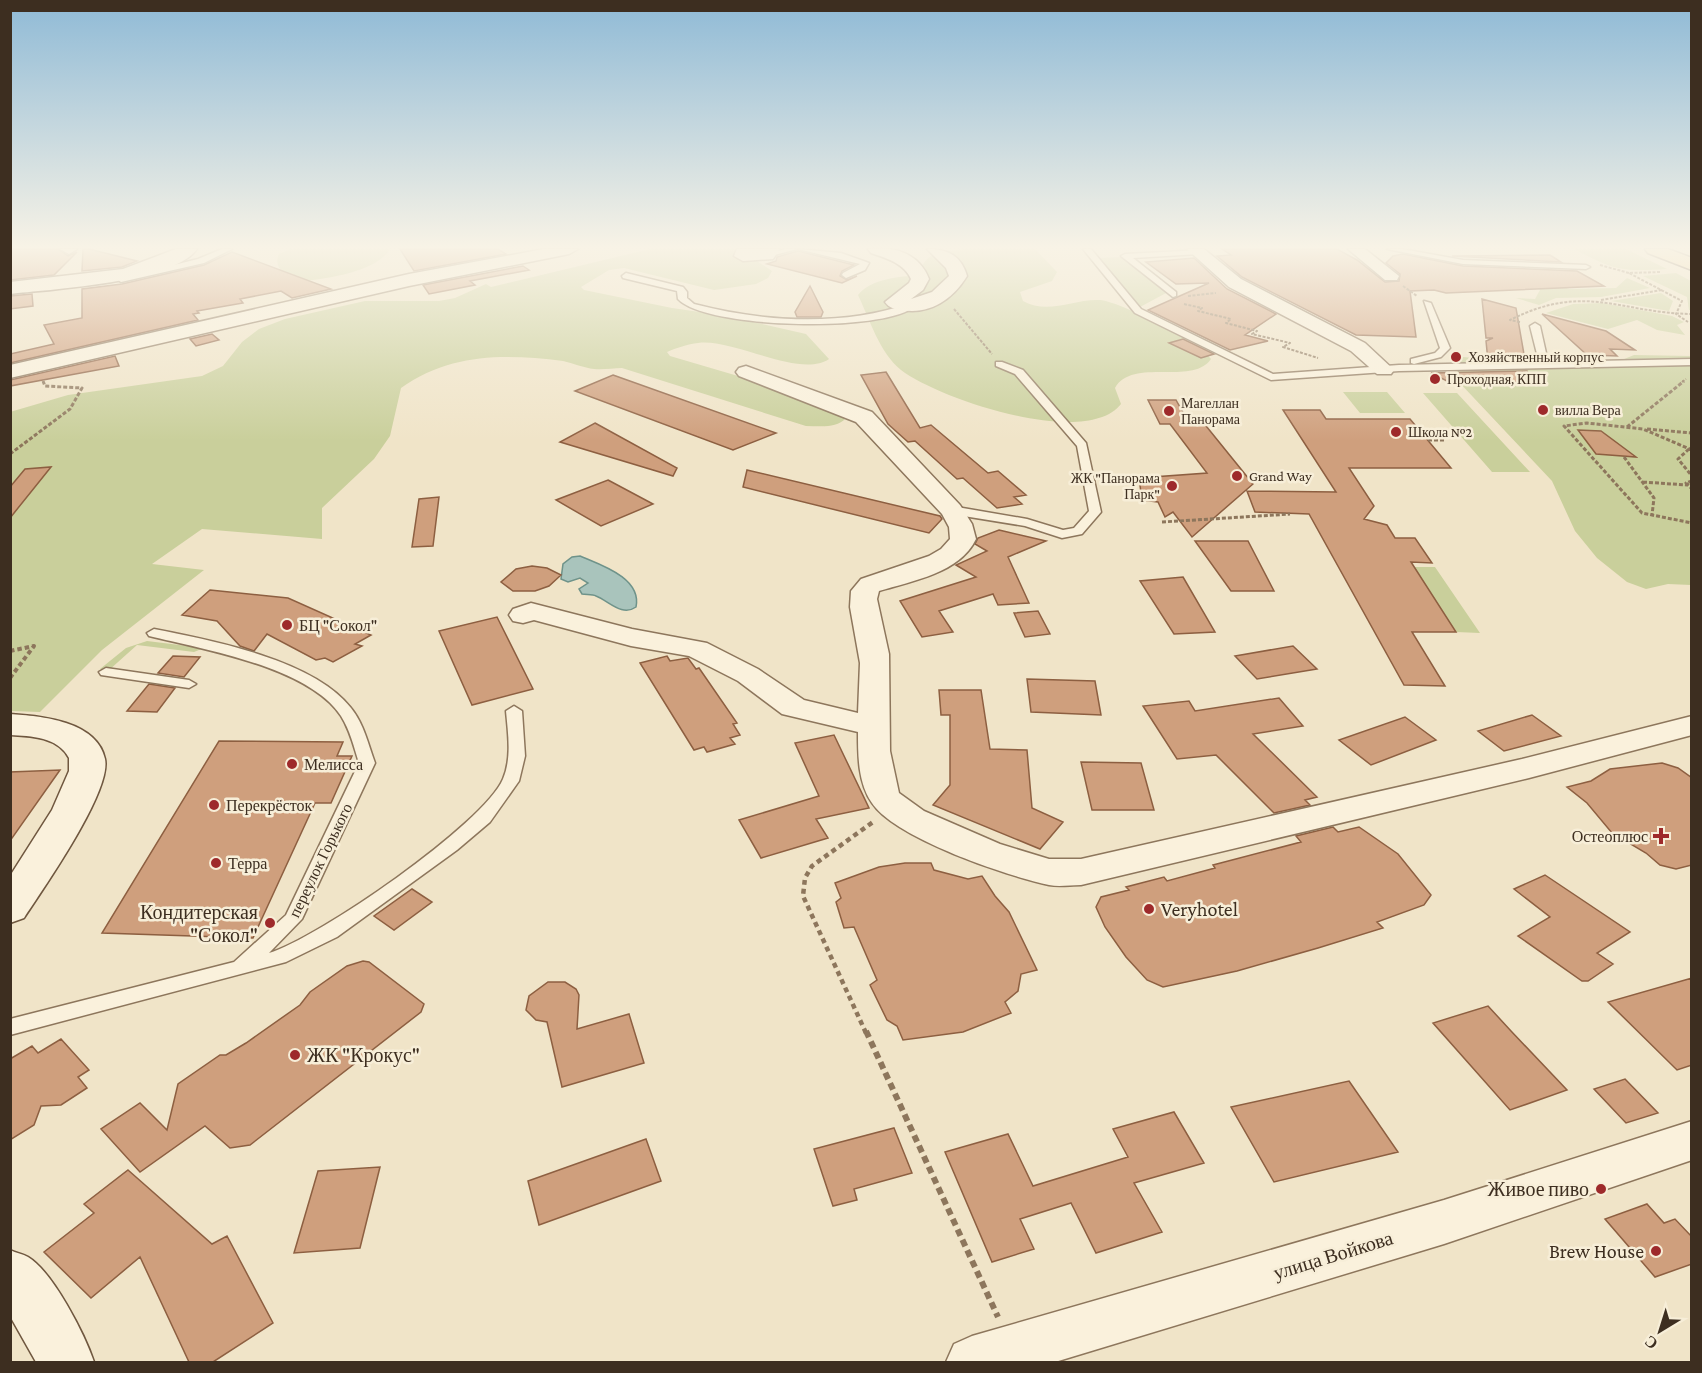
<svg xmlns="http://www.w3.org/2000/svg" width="1702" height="1373" font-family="'Crimson Pro',serif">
<rect width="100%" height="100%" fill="#f0e4c8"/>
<path fill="#c9cf9b" d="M290 249H390C376 273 323 279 297 282 287 276 272 268 279 254Z
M650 249H747L745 253 772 271 768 278 756 284 714 290 624 268 609 270 581 287 584 290 672 308 727 316 806 334 829 359C800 379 733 338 698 343 688 344 676 348 667 352L670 356 755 381 840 412 846 418C836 429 820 426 806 426L622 368C613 368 603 370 594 369 584 368 573 363 563 361 504 354 451 353 401 388L390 436 374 459 322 508V539L202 529 152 564 204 570 102 650 40 712 11 711 10 412 68 395 202 376 223 366 242 342 259 329 285 319 365 301H439L455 298 486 284 491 287Z
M965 249H1035L1057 272 1052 281 1020 292 1023 301C1048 315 1073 299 1099 300 1118 300 1201 343 1211 359 1193 386 1132 357 1115 388L1121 404C1086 449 939 399 901 370 879 352 870 320 858 295 872 278 899 277 919 275 925 250 943 252 965 249Z
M1574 249H1626L1667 269C1621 272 1614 270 1574 249Z
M1123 257 1168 292 1140 307 1132 303 1096 258Z
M1676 273 1691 281V310H1689L1687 297 1643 276Z
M1627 278 1650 288 1601 297 1556 298 1539 305 1516 298 1535 299 1540 290 1529 283 1551 281 1569 289 1616 288Z
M1661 293 1673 301 1669 311 1611 301Z
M1602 303 1672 316 1684 322 1677 325 1685 335 1657 330 1637 320 1608 329 1546 313 1573 304Z
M1634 355 1691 356V585L1668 584 1646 589 1627 582 1597 558 1575 531 1552 481 1457 380 1454 363 1463 357 1533 363 1554 361 1617 362Z
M1343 392H1387L1405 413H1360Z
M1423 393H1457L1530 472H1492Z
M1413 567H1435L1480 633 1456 632Z
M147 641 204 648 194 652 137 645 108 671 100 669 126 648Z"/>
<path fill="#a9c4bc" stroke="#6f938a" stroke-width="1.5" d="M580 556C601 565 642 578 636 607 622 617 609 601 596 596 592 594 586 595 582 594L579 589 588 583 580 578 568 582 561 579 563 564 572 557Z"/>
<path fill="#cf9f7d" stroke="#8d5f41" stroke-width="1.5" d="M10 249H58L68 256 77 252 54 275 10 280Z
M83 249H89L137 261 122 267 82 271Z
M400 249H498L506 254 414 271Z
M1222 249H1337L1357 260 1385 282 1399 281 1400 274 1386 263 1393 256 1403 254 1463 266 1577 271 1604 286 1446 293 1434 290 1410 291 1416 337 1356 335 1242 277 1217 256 1231 255Z
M798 251 854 265 842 271 840 276 847 280 857 276 842 283 767 264 776 261 777 257Z
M232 252 331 289 292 298 281 291 240 299 243 303 197 311 199 313 193 314 198 320 10 363V354L54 344 44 325 82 318V289L122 284 204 265Z
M1550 255 1561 262 1452 256Z
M1194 258 1227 289 1276 314 1245 335 1268 341 1230 350 1148 310 1209 283 1176 284 1146 262Z
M523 266 529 270 470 281 475 285 429 294 423 285Z
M810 286 823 312 821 317H797L795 312Z
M32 294 33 306 10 309V296Z
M1482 299 1516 308 1525 360 1488 361 1486 341 1493 338H1486Z
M1542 314 1606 331 1635 350 1610 349 1617 356 1587 355Z
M212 334 219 340 196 346 190 339Z
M1183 339 1214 354 1201 358 1169 343Z
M115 356 119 366 10 386V380Z
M1527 371 1529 381 1508 382 1506 380 1451 383 1431 373Z
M886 372 920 428 931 425 988 473 998 471 1026 495 1014 497 1022 504 997 508 963 478 957 479 915 441 908 442 888 424 861 375Z
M613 375 776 433 733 450 575 391Z
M1148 400H1176L1185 416H1198L1253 484 1192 537 1173 512 1165 517 1158 502 1142 500 1139 478 1207 473 1170 424H1160Z
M1283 410H1320L1326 419H1410L1451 468H1349L1374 506 1364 519 1387 525 1395 538H1415L1432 563 1411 562 1456 632H1412L1445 686 1404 685 1309 514 1255 512 1247 491 1336 492Z
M595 423 677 468 673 476 560 442Z
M1578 430 1601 431 1636 457 1596 454Z
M51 467 10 518V487L25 469Z
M747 470 940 516 942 519 929 533 743 487Z
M608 480 653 504 601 526 556 500Z
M439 497 433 546 412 547 419 499Z
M999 530 1046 541 1008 557 1029 603 998 605 993 594 939 611 953 632 922 637 900 601 976 577 956 565 987 551 975 544 978 538Z
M1195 541H1248L1274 591H1231Z
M532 566 547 568 561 575 549 586 535 591H513L501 582 516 569Z
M1183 577 1215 632 1174 634 1140 581Z
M210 590 288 598 371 635 355 644 362 646 333 662 325 658 316 660 267 634 254 651 240 646 217 621 182 615Z
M1038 611 1050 634 1025 637 1014 613Z
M497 617 533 689 472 705 439 631Z
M1293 646 1317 669 1257 679 1235 656Z
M173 656 200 657 184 677 158 673Z
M667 656 670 661 688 658 696 669 699 668 737 723 733 724 740 735 730 738 735 744 707 752 704 747 694 750 640 663Z
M1027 679 1095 681 1101 715 1031 712Z
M149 684 175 688 157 712 127 711Z
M939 690H981L990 749 1027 750 1032 808 1063 822 1040 849 933 805 950 785V715H941Z
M1279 698 1303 726 1253 734 1317 797 1305 800 1310 805 1274 813 1216 755 1177 759 1143 706 1189 701 1195 711Z
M1532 715 1561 736 1504 751 1478 731Z
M1405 717 1436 740 1371 765 1339 740Z
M834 735 869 808 816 819 828 838 761 858 739 820 819 796 795 743Z
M219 741 343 742 337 756H352L331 803H315L253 938 102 933Z
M1081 762 1141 763 1154 810H1092Z
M1662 763 1678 768 1692 778V865L1676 869 1660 865 1646 853 1612 833 1587 803 1567 787 1591 781 1610 769Z
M60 770 10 841V772Z
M1333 827 1338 832 1359 827 1398 854 1431 895 1424 905 1377 922 1383 928 1318 948 1237 971 1163 987 1147 980 1126 957 1105 927 1096 907 1101 897 1129 890 1126 887 1164 877 1167 881 1215 868 1213 865 1301 842 1296 836Z
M905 863H931L934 870 968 879 982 876 995 896 1009 912 1037 970 1021 974 1018 991 1005 1002 1011 1013 963 1032 903 1040 897 1026 887 1020 870 985 877 980 854 927 844 928 836 902 841 898 835 883 879 867Z
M1545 875 1630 932 1597 953 1613 964 1588 981H1582L1518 936 1550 917 1514 889Z
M412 889 432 902 394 930 374 916Z
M363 961 369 962 424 1004 421 1012 250 1145 230 1148 205 1126 140 1172 101 1129 140 1103 167 1130 178 1084 220 1055H226L246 1043 300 1005 310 992 347 966Z
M1692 978V1065L1677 1070 1608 1002Z
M548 982H565L576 989 579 995 577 1029 629 1014 644 1063 562 1087 547 1022 536 1020 526 1010 529 996Z
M1488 1006 1511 1031 1567 1090 1510 1110 1433 1023Z
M61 1039 89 1070 78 1077 87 1088 61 1105 41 1106 34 1125 10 1140V1059L32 1046 38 1053Z
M1625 1079 1658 1113 1626 1123 1594 1089Z
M1349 1081 1398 1152 1274 1182 1231 1107Z
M1174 1112 1204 1163 1134 1183 1162 1232 1096 1253 1071 1203 1020 1219 1034 1249 992 1262 945 1152 1008 1134 1033 1186 1128 1157 1113 1129Z
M894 1128 912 1173 854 1189 857 1200 833 1206 814 1149Z
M646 1139 661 1181 539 1225 528 1181Z
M380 1167 360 1248 294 1253 318 1171Z
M128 1170 212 1244 227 1236 273 1323 213 1362H189L140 1257 91 1298 44 1252 94 1213 84 1204Z
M1647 1204 1664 1223 1675 1219 1692 1237V1264L1655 1277 1605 1219Z"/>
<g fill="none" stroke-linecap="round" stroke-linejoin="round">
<g stroke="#8d765c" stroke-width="3">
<path id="service" d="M222 249H232L204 263 121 282 117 279 198 259Z
M785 249H797L767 257 763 255Z
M798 249 841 253 869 263 865 270 846 278 842 275 843 273 860 264Z
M1083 249H1091L1141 309 1273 374 1399 365 1539 362 1530 326 1535 323 1540 326 1548 362 1692 359V365L1399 371 1271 380 1135 313Z
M1387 249H1402L1463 260 1586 265 1590 267 1586 269 1463 264Z
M1202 250 1203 252 1199 254 1133 258 1176 292V296L1173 297 1121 256 1125 254Z
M626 273 683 287 687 292V298L694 304C763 322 843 327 911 303L915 306C886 333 706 329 678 299L677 291 623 278 622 276Z
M1424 301 1431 303 1450 348 1441 357 1414 364 1411 363V359L1435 353 1440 348Z
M996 362H1002L1023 370 1086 443 1101 512 1082 534 1062 538 1025 526 951 514 945 510 951 506 1027 519 1063 530 1074 528 1089 511 1077 446 1015 374 996 366Z
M154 629C211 640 314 660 351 708 364 724 368 744 375 763L302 919 269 953C317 939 484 824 503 779 512 758 508 733 506 711L514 706 522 711 525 756 519 781 490 822 457 850 337 937 286 962 10 1035V1019L234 962 286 915 359 763C354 747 350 730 341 716 309 667 202 649 149 636L147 633Z
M106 668 189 680 196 684 189 688 101 675 99 672Z"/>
</g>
<g stroke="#8d765c" stroke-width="3">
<path id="minor" d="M60 249H77L69 254Z
M1187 249H1204L1241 279 1365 343 1394 370 1391 374H1377L1351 351 1229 287Z
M1348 249H1365L1399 276 1397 280H1385Z
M746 366 872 412 960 505 972 524 976 539C960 573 912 581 879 591L877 599 889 654 890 751 899 793 924 811 1000 844 1049 859H1081L1522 759 1692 716V735L1529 778 1081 885C1070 885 1059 887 1049 885 1007 876 895 838 872 803 858 783 858 756 858 732L782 714 738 681 689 656 631 646 534 620 523 623 513 621 509 615 513 609 531 603 632 629 707 643 758 669 804 700 858 713 860 663 850 607 851 591 861 579 929 556 941 549 950 539 949 527 942 514 856 422 739 376 736 372 739 368Z
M1692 1121V1160L1444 1244 1055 1362H946L954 1344 972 1336 1444 1200Z"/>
</g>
<g stroke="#8d765c" stroke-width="3">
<path id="tertiary" d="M176 249H197C173 283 51 289 10 294V282L123 269Z
M544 249H578L569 254 409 286 10 378V365L409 274Z
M737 249H780L773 259 743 261 734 256Z
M868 249C894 246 919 253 929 279L923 290 911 299 932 292 949 276 946 268 927 249C947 249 961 255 967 276 953 299 930 315 902 310 895 309 889 308 885 302L909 283 911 279C904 263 886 258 871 253Z"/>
</g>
<g stroke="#6f573f" stroke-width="3">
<path id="secondary" d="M10 714C41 716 97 721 105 759 112 791 43 889 24 918L10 923V876L52 810 69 771V758C58 737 31 736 10 735Z
M10 1250C16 1253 23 1254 28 1257 53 1272 85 1335 94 1362H36L10 1316Z"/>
</g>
<g stroke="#5b4430" stroke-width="3">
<path id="primary" d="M1645 249H1668L1692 258V270L1648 253Z"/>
</g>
<path stroke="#8d765c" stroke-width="2" stroke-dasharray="3 1.5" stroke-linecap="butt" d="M1600 265 1629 273
M1660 272 1629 273 1682 301 1676 314 1688 322
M1403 286 1417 296
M1188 296 1216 293
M1601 300 1662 290
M1184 304 1202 308 1198 311 1231 319 1226 323 1257 331 1252 334 1290 343 1283 347 1318 358
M954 309 992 354
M1520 322 1510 320C1586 282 1618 313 1692 314
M1682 382 1686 379"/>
<path stroke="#8d765c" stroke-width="3" stroke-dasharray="4 2" stroke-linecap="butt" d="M1627 427 1684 381
M1647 429 1692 433
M1428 440H1444
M1689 449 1678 459 1692 476
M1692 450 1643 429 1587 423 1564 426 1642 513 1692 523
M10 454 70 409 82 388 45 386 43 381
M1624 457 1654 498 1652 515
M1692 481 1686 483 1692 489
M1643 482 1687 485
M1162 522 1290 514"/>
<path stroke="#8d765c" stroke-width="4" stroke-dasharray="4.5 3" stroke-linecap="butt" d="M10 651 34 646 10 678"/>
<path stroke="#8d765c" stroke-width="4.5" stroke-dasharray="5 4" stroke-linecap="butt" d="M866 1033 803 896 805 878 812 866 873 822"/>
<path stroke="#8d765c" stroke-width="6" stroke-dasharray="7 4.5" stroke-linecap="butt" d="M866 1031 998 1317"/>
<use href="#service" fill="#faf1dc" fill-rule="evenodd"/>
<use href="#minor" fill="#faf1dc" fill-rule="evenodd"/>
<use href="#tertiary" fill="#faf1dc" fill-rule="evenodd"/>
<use href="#secondary" fill="#faf1dc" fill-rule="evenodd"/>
<use href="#primary" fill="#f3d9a0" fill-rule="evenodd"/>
</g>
<linearGradient id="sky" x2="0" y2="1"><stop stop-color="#8fbad6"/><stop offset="0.56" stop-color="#f8f3e6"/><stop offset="1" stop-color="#f8f3e6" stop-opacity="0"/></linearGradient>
<rect width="1702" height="441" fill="url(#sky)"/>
<g fill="#9e2a2b" stroke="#f7eed8" stroke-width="2">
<circle cx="1456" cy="357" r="6"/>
<circle cx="1435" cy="379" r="6"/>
<circle cx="1543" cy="410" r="6"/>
<circle cx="1169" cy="411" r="6"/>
<circle cx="1396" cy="432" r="6"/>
<circle cx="1237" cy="476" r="6"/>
<circle cx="1172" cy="486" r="6"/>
<circle cx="287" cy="625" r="6"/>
<circle cx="292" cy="764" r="6"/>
<circle cx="214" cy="805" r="6"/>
<path d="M1658 827h6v6h6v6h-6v6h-6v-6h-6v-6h6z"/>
<circle cx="216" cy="863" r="6"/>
<circle cx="1149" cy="909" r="6"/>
<circle cx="270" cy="923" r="6"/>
<circle cx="295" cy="1055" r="6"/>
<circle cx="1601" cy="1189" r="6"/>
<circle cx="1656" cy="1251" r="6"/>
</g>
<g text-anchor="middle" stroke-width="5" stroke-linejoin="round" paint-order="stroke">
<g font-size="14" fill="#3d2e20" stroke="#f7eed8" text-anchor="start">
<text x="1468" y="362">Хозяйственный корпус</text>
<text x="1447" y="384">Проходная, КПП</text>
<text x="1181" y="408">Магеллан<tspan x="1181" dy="16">Панорама</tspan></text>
<text x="1555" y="415">вилла Вера</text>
<text x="1408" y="437">Школа №2</text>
<text x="1249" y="481">Grand Way</text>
<text x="1160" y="483" text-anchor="end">ЖК "Панорама<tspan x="1160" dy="16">Парк"</tspan></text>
</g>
<g font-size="16" fill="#3d2e20" stroke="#f7eed8" text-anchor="start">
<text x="299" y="631">БЦ "Сокол"</text>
<text x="304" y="770">Мелисса</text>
<text x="226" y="811">Перекрёсток</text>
<text x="1648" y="842" text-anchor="end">Остеоплюс</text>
<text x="228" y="869">Терра</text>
</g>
<g font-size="16" fill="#3d2e20" stroke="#f7eed8">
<text transform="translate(320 860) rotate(-64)" y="6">переулок Горького</text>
</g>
<g font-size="20" fill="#3d2e20" stroke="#f7eed8" text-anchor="end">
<text x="1161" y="916" text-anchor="start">Veryhotel</text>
<text x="258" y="919">Кондитерская<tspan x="258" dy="23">"Сокол"</tspan></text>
<text x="307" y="1062" text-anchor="start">ЖК "Крокус"</text>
<text x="1589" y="1196">Живое пиво</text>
<text x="1644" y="1258">Brew House</text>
</g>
<g font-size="20" fill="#3d2e20" stroke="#f7eed8">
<text transform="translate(1333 1255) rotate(-17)" y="7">улица Войкова</text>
</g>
</g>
<rect width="1702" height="1373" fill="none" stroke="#3d2e20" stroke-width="24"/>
<g transform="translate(1660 1331) rotate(218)" stroke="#f7eed8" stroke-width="4.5" paint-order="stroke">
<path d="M0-4.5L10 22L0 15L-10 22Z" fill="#3d2e20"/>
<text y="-9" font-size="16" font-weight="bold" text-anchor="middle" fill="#3d2e20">С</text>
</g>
</svg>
